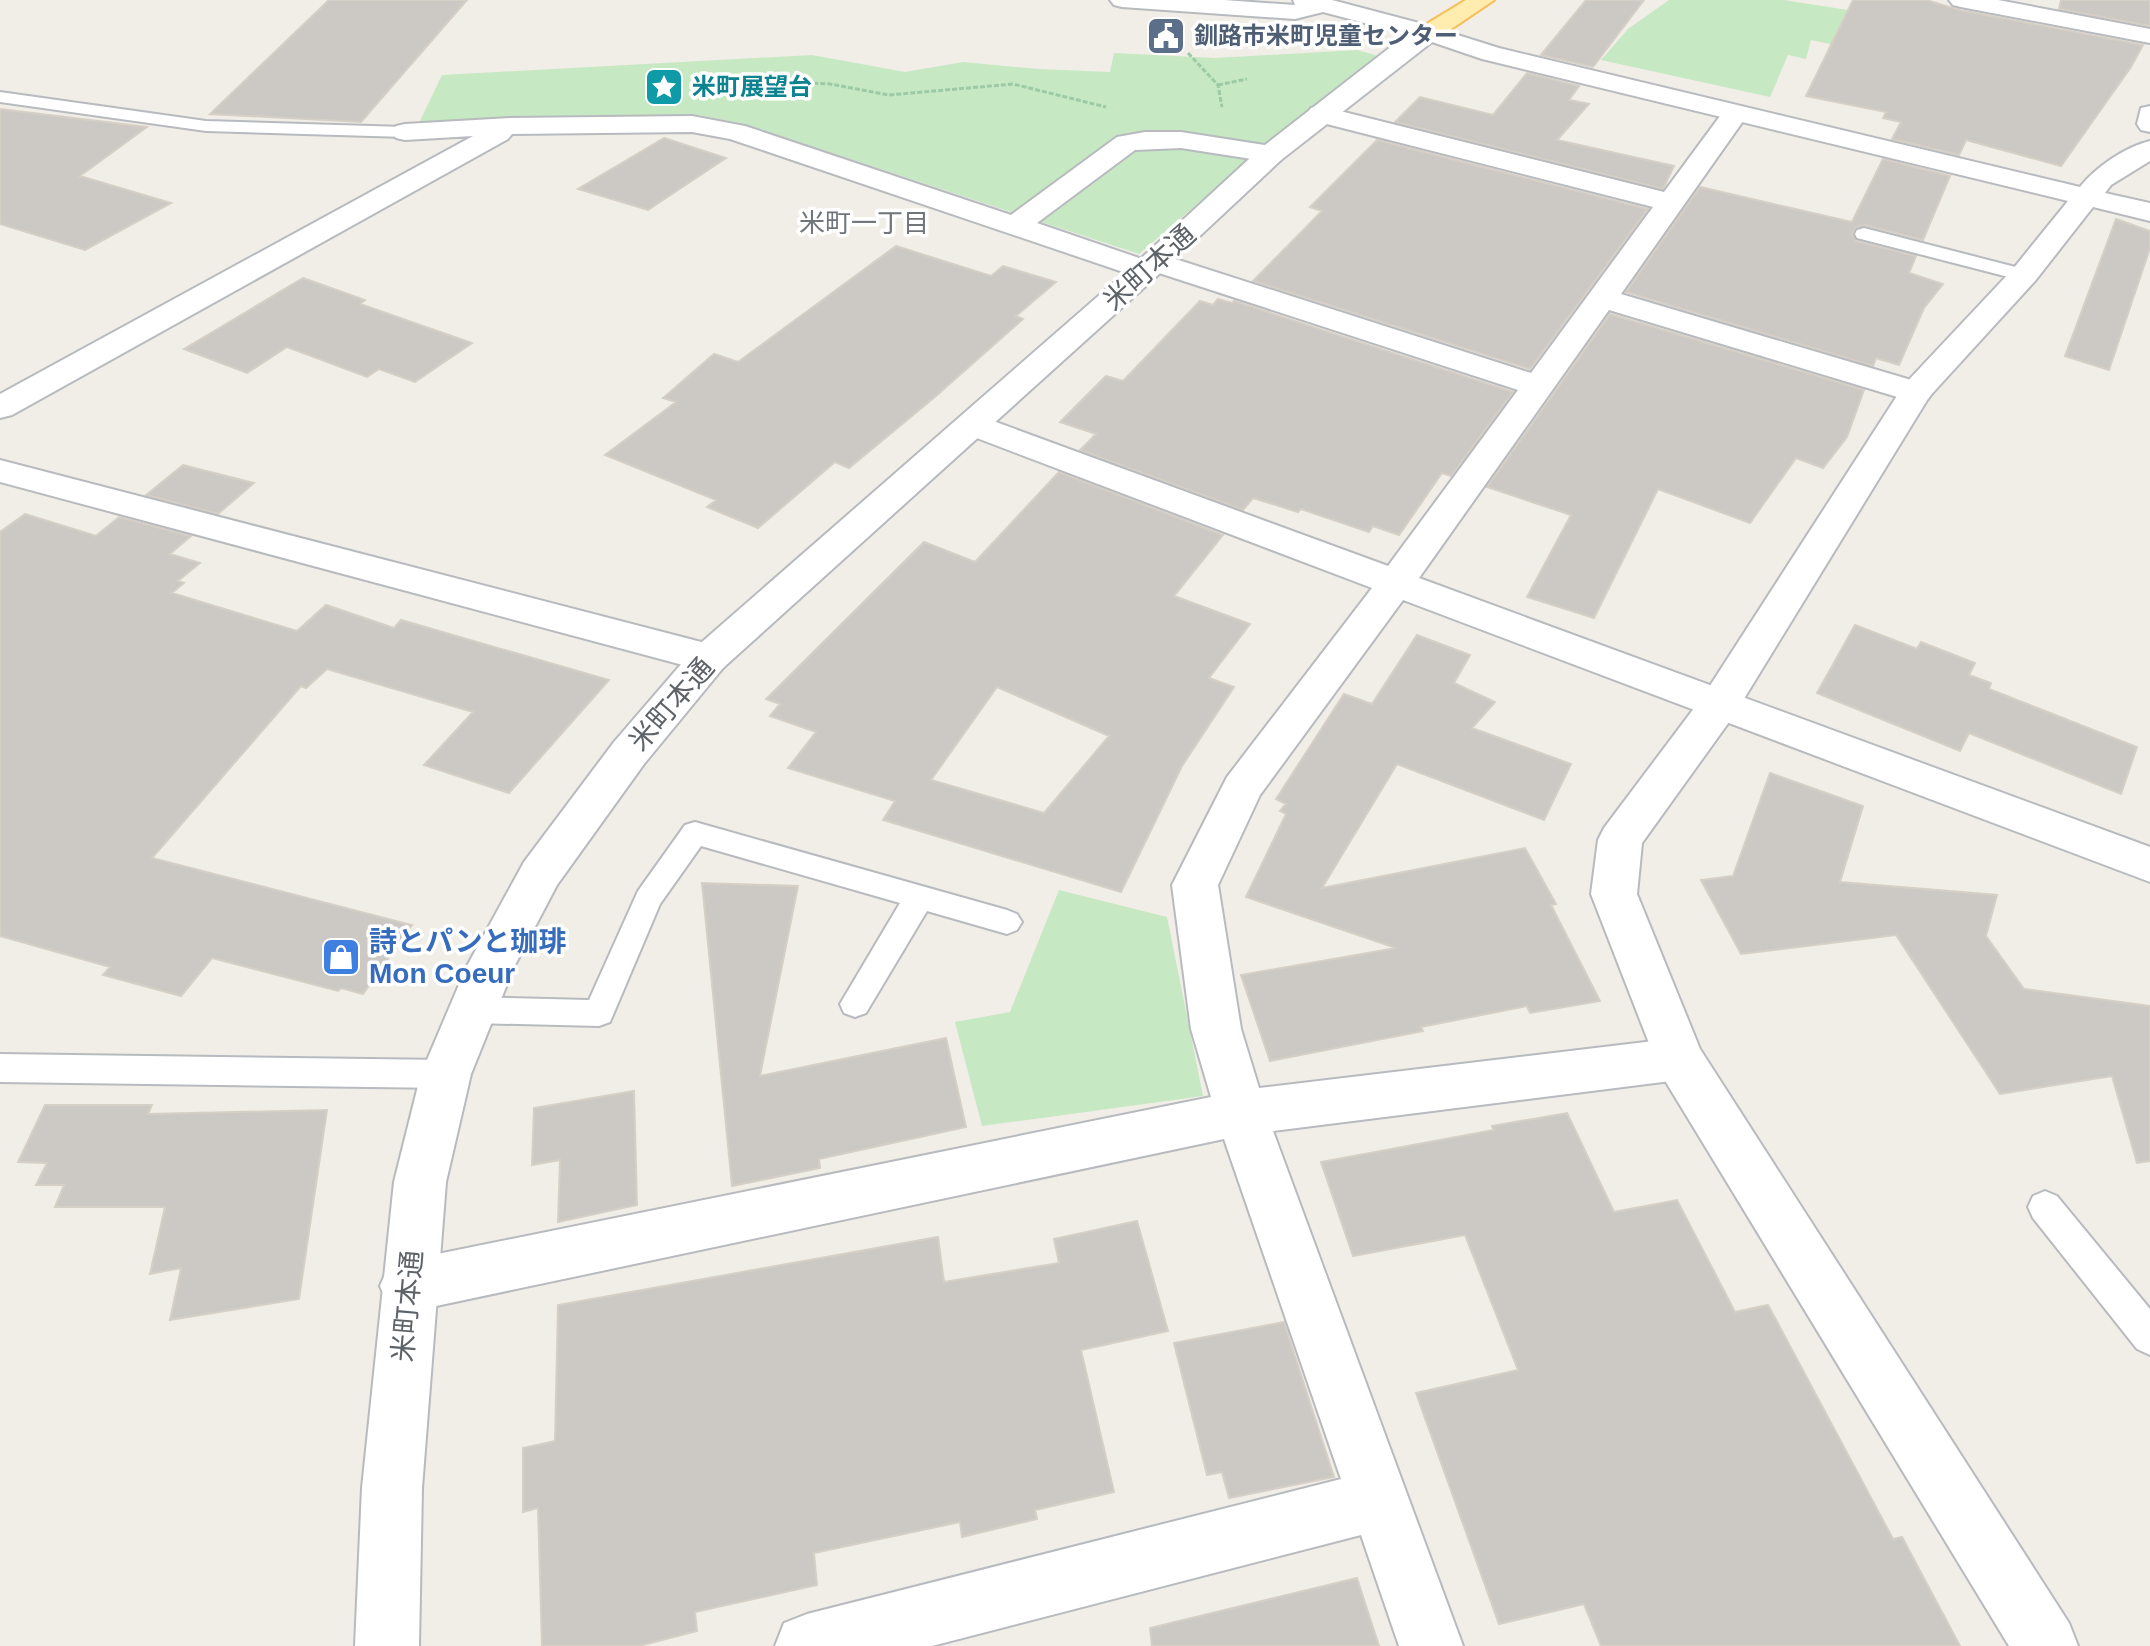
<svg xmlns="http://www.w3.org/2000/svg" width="2150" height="1646" font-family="Helvetica,'Noto Sans JP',sans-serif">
<rect width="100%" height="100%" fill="#f1eee7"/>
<path fill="#c6e8c3" d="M1669 0H1784L1918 21 1898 58 1811 40 1806 59 1788 55 1770 97 1601 60 1628 29Z
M1357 50 1379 56 1267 144 1139 254 740 123 698 115 419 123 442 75 812 55 905 72 963 62 1038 69 1110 72 1114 53 1215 58Z
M1059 890 1167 917 1203 1096 982 1126 955 1022 1010 1012Z"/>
<path fill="#ccc9c4" stroke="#d6cfc5" stroke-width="2" fill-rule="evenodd" d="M329 0H467L361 122 210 114Z
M1586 0H1644L1593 67 1541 55Z
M1853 0H1926L1960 10 2143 45 2131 67 2061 166 1966 140 1959 155 1892 139 1901 122 1883 118 1886 112 1806 96Z
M2061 0H2150V26L2059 9Z
M1527 73 1579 86 1569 100 1589 104 1557 140 1674 166 1663 189 1395 122 1420 97 1493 115Z
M0 109 147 127 80 176 171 203 85 250 0 224Z
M664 138 726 158 648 210 578 189Z
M1377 140 1648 209 1530 369 1253 281 1322 211 1310 207Z
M1883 159 1950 176 1923 240 1865 225 1856 227 1852 233 1856 241 1916 256 1909 273 1943 284 1924 308 1899 365 1876 358 1873 366 1626 292 1700 187 1852 222Z
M2116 219 2150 231V248L2109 370 2065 356Z
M896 246 991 276 1003 266 1056 282 1016 316 1023 319 936 396 849 468 835 462 758 528 707 507 716 500 605 455 676 402 663 398 714 354 738 362Z
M303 278 365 300 360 304 472 343 415 382 379 369 367 377 287 347 247 373 184 349Z
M1218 299 1232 303 1234 301 1513 392 1451 476 1442 473 1399 535 1373 526 1369 532 1301 509 1298 512 1253 498 1243 510 1080 450 1096 434 1060 422 1106 376 1123 381 1200 301 1213 305Z
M1610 314 1864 390 1847 437 1823 468 1796 458 1750 523 1658 489 1594 618 1527 597 1571 515 1487 487Z
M183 465 254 483 218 514 146 495Z
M1059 472 1223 535 1174 596 1250 624 1209 678 1234 687 1182 766 1121 892 883 820 895 801 788 768 816 732 770 716 780 704 766 699 924 542 975 562ZM997 687 1109 736 1044 813 931 780Z
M25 514 96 536 119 517 191 536 170 554 200 563 178 581 184 583 172 593 297 631 326 605 394 628 401 620 609 680 509 793 424 765 473 712 327 669 306 688 301 686 152 858 412 925 363 994 341 988 338 991 212 958 181 996 103 975 110 967 0 936V532Z
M1855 625 1917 649 1921 642 1975 663 1969 675 1991 683 1989 689 2137 747 2121 794 1969 733 1960 751 1817 693Z
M1417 635 1470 655 1454 683 1495 702 1472 728 1571 764 1544 820 1397 764 1322 888 1525 848 1556 904 1551 905 1600 1001 1530 1013 1527 1006 1421 1027 1423 1031 1270 1061 1241 975 1396 948 1246 897 1286 814 1280 811 1286 804 1276 799 1344 694 1372 704Z
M1770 773 1863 806 1840 882 1997 895 1986 936 2024 989 2150 1006V1161L2137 1163 2112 1076 2000 1094 1896 935 1741 954 1701 880 1733 876Z
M702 883 798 886 760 1076 946 1038 966 1127 819 1159 820 1168 732 1186Z
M634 1091 637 1205 558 1222 560 1160 532 1165 534 1108Z
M45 1105H152L148 1114 327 1110 299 1299 170 1320 181 1268 150 1274 165 1207H55L64 1185H36L47 1163 18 1162Z
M1567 1113 1614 1212 1677 1200 1735 1312 1768 1305 1893 1539 1902 1537 1960 1646H1601L1584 1604 1499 1624 1416 1393 1518 1370 1465 1235 1353 1256 1321 1162 1494 1130 1492 1126Z
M1137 1221 1168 1331 1081 1350 1114 1492 1035 1510 1037 1519 962 1537 960 1522 814 1553 817 1585 695 1612 697 1631 639 1646H542L538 1508 523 1512V1448L555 1441 558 1305 938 1237 944 1282 1059 1263 1054 1239Z
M1284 1322 1334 1477 1229 1498 1222 1472 1207 1475 1174 1343Z
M1357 1578 1379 1646H1152L1150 1628Z"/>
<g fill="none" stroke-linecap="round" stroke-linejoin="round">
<g stroke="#b7babe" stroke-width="4">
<path id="service" d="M0 92 206 121 405 127 414 132 405 137 206 131 0 102Z
M1864 228 2031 271 2034 275 2024 281 1857 238 1855 234 1857 230Z
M695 822 1007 910 1017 914 1022 922 1017 930 1007 934 927 911 866 1013 855 1017 844 1013 840 1004 900 903 701 846 660 904 610 1022 599 1026 472 1023 461 1019 457 1010 461 1001 472 997 589 1000 638 891 685 825Z
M0 1054 446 1060 457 1064 462 1074 457 1084 446 1088 0 1082Z
M2045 1191 2057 1196 2150 1309V1355L2137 1349 2033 1218 2028 1207 2033 1196Z"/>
</g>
<g stroke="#b7babe" stroke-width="4">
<path id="minor" d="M1110 0H1224L1295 5 1293 0H1332L1438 28 1441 33 1438 38 1429 40 1323 12 1295 19 1122 7 1114 5Z
M1949 0H1998L2150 29V43L1961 7 1953 5Z
M1320 106 1664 192 1726 108H1744L1748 114 1621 294 1928 385 1933 392 1928 399 1916 402 1904 399 1609 310 1419 578 2150 847V882L1403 600 1260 795 1218 885 1241 1029 1259 1088 1679 1038 1697 1044 1704 1059 1697 1074 1679 1080 1273 1131 1463 1646H1399L1361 1535 932 1646H775L784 1623 807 1614 1341 1479 1224 1139 408 1312 388 1305 380 1286 388 1267 408 1260 1211 1097 1191 1029 1172 885 1227 777 1372 588 961 432 956 425 961 418 973 415 985 418 1388 566 1518 390 1159 273 1146 279 1135 276 730 139 692 132 512 134 508 139 12 415 0 418V394L473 136 405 140 396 138 392 132 396 126 405 124 510 118 692 116 745 126 1011 215 1117 137 1145 132H1181L1271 146 1281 148 1285 154 1281 160 1271 162 1181 148 1135 150 1037 223 1142 259 1155 253 1166 256 1531 373 1653 207 1311 120 1307 114 1311 108Z
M2150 106V132L2141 130 2137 124 2141 108Z
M0 460 709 644 723 648 729 658 723 668 709 672 0 482Z"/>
</g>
<g stroke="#b7babe" stroke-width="4">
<path id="tertiary" d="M1429 26 1499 48 2080 187C2096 167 2125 147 2150 141V161L2111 185 2105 193 2150 203V221L2093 207 2035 281 1929 397 1734 715 1642 843 1637 894 1700 1049 2069 1623 2078 1646H2009L1661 1074 1591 894 1598 840 1604 828 1704 695 1904 385 2013 269 2068 201 1482 59 1432 42 1281 160 1157 276 723 668 644 764 557 885 514 967 471 1074 446 1182 422 1488 419 1646H355L362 1488 394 1182 421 1074 467 966 524 862 614 742 695 648 1135 264 1261 148 1388 49Z"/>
</g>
<g stroke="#f5bf5c" stroke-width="4">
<path id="primary" d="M1466 0H1494L1438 38H1420L1417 33 1420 28Z"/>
</g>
<path stroke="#9ccaa6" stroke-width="3" stroke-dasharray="5 2" stroke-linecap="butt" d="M1188 53 1218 85 1222 107
M1218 85 1247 79
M720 90 731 79 830 84 889 95 1013 84 1106 107
M764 100 777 82"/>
<use href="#service" fill="#fff" fill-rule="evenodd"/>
<use href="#minor" fill="#fff" fill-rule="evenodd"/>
<use href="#tertiary" fill="#fff" fill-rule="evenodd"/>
<use href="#primary" fill="#ffecae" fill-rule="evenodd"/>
</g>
<defs>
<g id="civic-square" transform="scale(2)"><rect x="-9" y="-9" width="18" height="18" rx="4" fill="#5c6f8a" stroke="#fff"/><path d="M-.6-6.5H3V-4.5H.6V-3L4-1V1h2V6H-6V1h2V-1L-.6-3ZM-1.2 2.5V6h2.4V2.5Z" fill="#fff"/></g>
<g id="sight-square" transform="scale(2)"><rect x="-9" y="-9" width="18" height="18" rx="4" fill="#0f9aa8" stroke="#fff"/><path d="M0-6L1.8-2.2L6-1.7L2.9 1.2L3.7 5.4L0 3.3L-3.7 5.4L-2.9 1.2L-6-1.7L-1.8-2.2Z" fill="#fff"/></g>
<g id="shop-square" transform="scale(2)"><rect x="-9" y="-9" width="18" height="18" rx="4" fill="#3f7fe0" stroke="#fff"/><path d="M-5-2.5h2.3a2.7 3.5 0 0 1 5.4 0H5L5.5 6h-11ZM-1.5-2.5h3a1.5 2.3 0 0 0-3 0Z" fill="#fff"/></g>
</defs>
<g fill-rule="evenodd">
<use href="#civic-square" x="1166" y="36"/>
<use href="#sight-square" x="664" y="87"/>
<use href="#shop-square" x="341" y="957"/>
</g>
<g text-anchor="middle" stroke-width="7" stroke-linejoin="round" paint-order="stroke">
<g font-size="24" font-weight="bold" fill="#4e5e75" stroke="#fff" text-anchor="start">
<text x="1194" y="44">釧路市米町児童センター</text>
</g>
<g font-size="24" font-weight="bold" fill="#0d838f" stroke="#fff" text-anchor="start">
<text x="692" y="95">米町展望台</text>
</g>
<g font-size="26" fill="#6f757a" stroke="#fff">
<text x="864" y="232">米町一丁目</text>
</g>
<g font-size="28" fill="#5e6368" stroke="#fff">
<text transform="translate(1149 267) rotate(-42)" y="10">米町本通</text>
<text transform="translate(671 704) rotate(-49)" y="10">米町本通</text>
<text transform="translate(407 1306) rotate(-85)" y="10">米町本通</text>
</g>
<g font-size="28" font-weight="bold" fill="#366cbe" stroke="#fff" text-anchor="start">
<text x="369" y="951">詩とパンと珈琲<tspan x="369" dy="32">Mon Coeur</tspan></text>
</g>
</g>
</svg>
